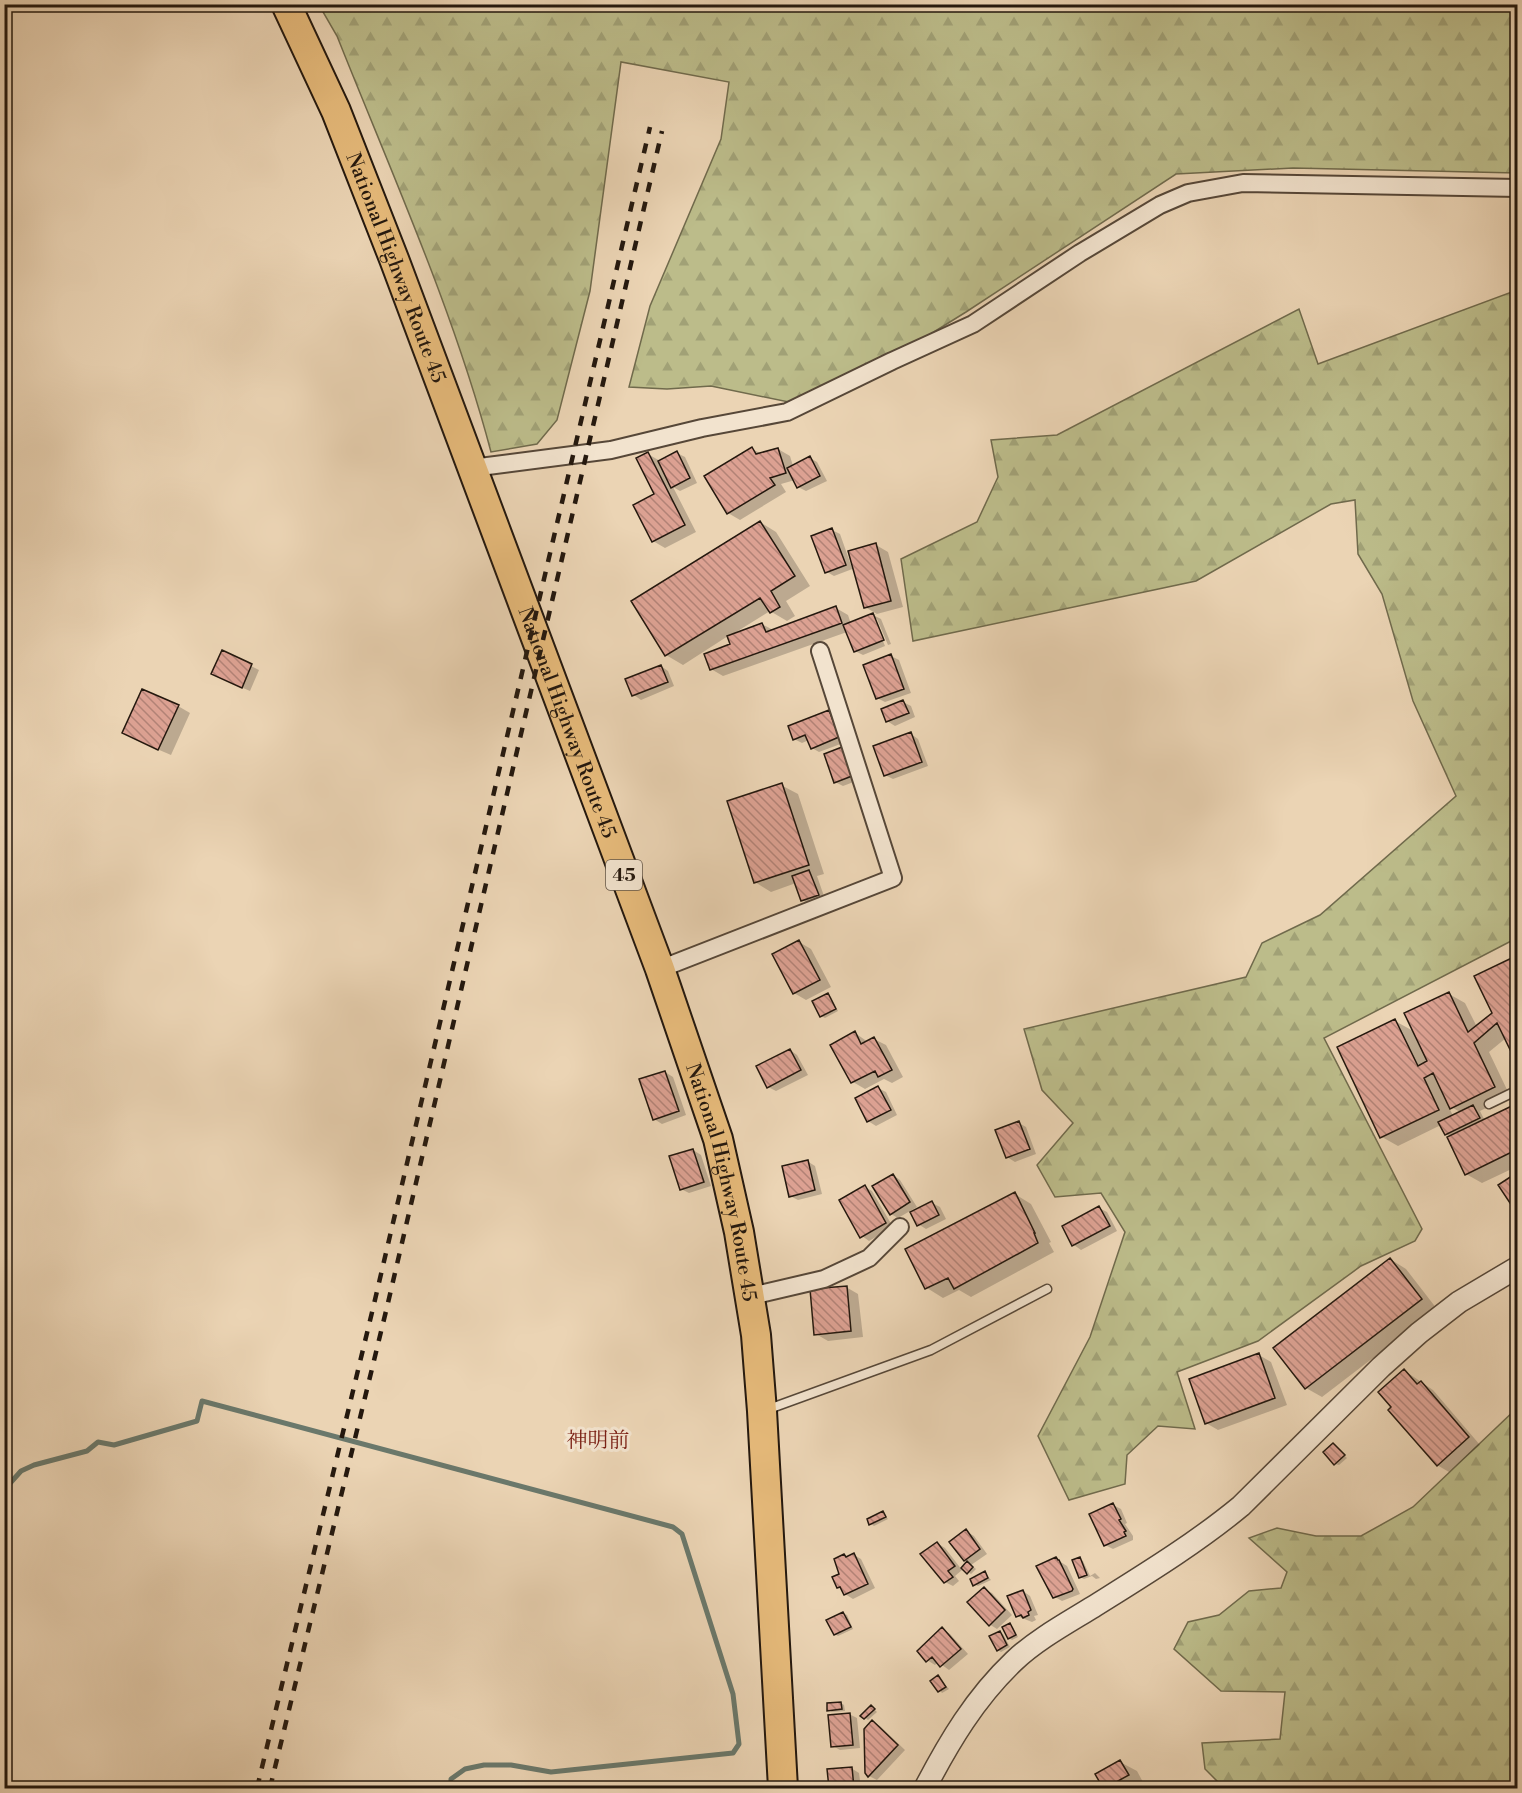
<svg xmlns="http://www.w3.org/2000/svg" width="1522" height="1793" font-family="'Libre Bodoni','Noto Serif JP',serif">
<defs>
<pattern id="forest-firs" width="22" height="20" patternUnits="userSpaceOnUse" patternTransform="scale(1.5)"><rect width="22" height="20" fill="#bcbc8a"/><path d="M5 1l3.5 6h-7zM16 11l3.5 6h-7z" fill="#a1a176"/></pattern>
<pattern id="building-back-hatch" width="6" height="6" patternUnits="userSpaceOnUse" patternTransform="scale(1.5)"><rect width="6" height="6" fill="#dca192"/><path d="M-1 5l2 2M0 0l6 6M5-1l2 2" fill="none" stroke="#b28276"/></pattern>
</defs>
<rect width="100%" height="100%" fill="#ebd4b4"/>
<filter id="stains"><feTurbulence type="fractalNoise" baseFrequency=".00333" numOctaves="4"/><feColorMatrix values="0 0 0 0 .2 0 0 0 0 .09 0 0 0 0 .02 0 0 0 .5 -.17"/></filter>
<radialGradient id="worn" r=".72"><stop offset=".6" stop-color="#630" stop-opacity="0"/><stop offset="1" stop-color="#630" stop-opacity=".3"/></radialGradient>
<path fill="url(#forest-firs)" stroke="#706a4c" stroke-width="1.5" d="M319 5H1517V173L1293 168 1176 174 966 312 813 407 711 386 667 389 629 387 650 306 721 139 729 82 621 62 590 291 557 420 537 444 491 452C454 311 391 172 337 36Z
M1517 290V938L1324 1038 1422 1229 1415 1241 1361 1266 1258 1341 1177 1372 1195 1429 1158 1426 1127 1455 1125 1484 1069 1500 1038 1436 1090 1337 1125 1232 1101 1193 1055 1197 1037 1165 1073 1123 1042 1090 1024 1029 1246 977 1262 943 1320 915 1456 796 1413 701 1382 594 1358 554 1355 500 1331 504 1196 581 913 641 901 559 977 522 998 477 991 440 1057 435 1299 309 1318 364Z
M1517 1408V1788H1224L1205 1769 1202 1743 1280 1739 1285 1692 1221 1691 1174 1649 1188 1622 1219 1615 1249 1591 1281 1588 1287 1572 1249 1538 1277 1528 1316 1536H1361L1413 1507Z"/>
<path fill="#0003" fill-rule="evenodd" d="M752 449 762 454 778 449 790 456 793 466 810 458 817 462 827 481 806 491 798 487 795 480 781 484 786 492 740 520 728 513Z
M677 453 685 457 697 483 680 491 673 487 696 532 665 548 653 541 656 495 648 454 660 461Z
M760 522 776 532 810 586 786 601 795 616 787 621 770 611 733 634 734 635 762 624 773 630 836 608 848 615 851 624 877 614 865 607 855 568 834 576 827 572 832 530 840 534 852 568 876 545 888 552 903 607 873 615 881 619 891 644 888 645 877 619H874L885 646 863 655 855 651 847 632 723 676 711 669 732 645 728 636 683 665 666 655 633 601Z
M222 652 259 670 250 691 220 678Z
M891 656 899 660 911 693 885 702 877 698Z
M661 666 668 671 674 686 641 700 634 695Z
M903 702 911 706 915 717 895 726 887 721Z
M178 706 190 713 171 755 136 740Z
M829 712 836 716 846 742 819 752 812 748 809 740 802 743 794 739Z
M911 734 918 739 928 766 893 779 885 775Z
M842 749 849 753 859 780 843 786 835 782Z
M781 785 798 794 824 874 817 876 825 899 810 904 802 900 796 883 771 892 755 882Z
M799 942 811 949 831 987 806 1000 794 993Z
M1449 994 1465 1003 1477 1027 1494 1013 1506 1038 1489 1052 1510 1096 1480 1111 1485 1121 1518 1105V1166L1482 1183 1466 1174 1451 1137 1446 1134 1441 1125 1398 1146 1382 1137 1395 1021 1415 1032ZM1448 1105 1460 1112 1453 1116Z
M828 995 831 997 838 1011 825 1018 821 1016Z
M855 1033 868 1042 874 1039 886 1045 903 1077 892 1083 884 1079 865 1089 853 1082 832 1045Z
M790 1050 797 1055 808 1075 776 1091 768 1087Z
M665 1072 673 1077 686 1115 662 1124 654 1119Z
M878 1088 886 1092 897 1115 876 1126 868 1121Z
M1019 1123 1026 1127 1036 1154 1015 1162 1007 1157Z
M693 1150 701 1155 711 1186 689 1193 681 1189Z
M807 1161 815 1166 822 1194 798 1200 790 1196Z
M893 1175 900 1180 917 1207 898 1218 891 1214Z
M865 1187 872 1191 893 1227 869 1241 862 1236Z
M1015 1194 1031 1204 1051 1242 1049 1243 1054 1252 971 1297 959 1290 943 1298 927 1288 907 1250Z
M932 1203 940 1207 946 1219 926 1229 918 1224Z
M1099 1208 1107 1212 1117 1231 1081 1250 1074 1245 1064 1227Z
M1390 1259 1406 1269 1437 1309 1322 1397 1306 1388Z
M846 1287 858 1294 863 1337 828 1341 816 1334Z
M1259 1355 1271 1362 1287 1405 1218 1430 1206 1423Z
M1405 1371 1433 1390 1480 1445 1449 1472 1437 1465Z
M1336 1447 1347 1458 1339 1465 1335 1464Z
M1113 1505 1121 1509 1127 1523 1125 1524 1133 1536V1540L1113 1549 1105 1545Z
M882 1512 888 1519 874 1526 871 1524Z
M966 1531 974 1536 987 1554 971 1565 976 1569 971 1574 963 1568 968 1562 965 1560Z
M937 1543 945 1548 962 1570 955 1576 959 1581 953 1586 945 1582Z
M844 1555 848 1558 854 1555 861 1559 875 1588 853 1599 845 1594 843 1590 838 1587Z
M1056 1559 1067 1566 1080 1594 1062 1601 1055 1597Z
M1080 1559 1083 1561 1090 1576 1095 1573 1100 1578 1096 1579 1092 1576 1084 1579 1080 1577Z
M985 1573 991 1580 978 1586 974 1584Z
M984 1589 992 1593 1012 1615 997 1629 989 1624Z
M1023 1591 1030 1596 1038 1615 1034 1616 1036 1620 1032 1622 1017 1616Z
M843 1613 847 1615 853 1629 838 1636 835 1634Z
M1010 1625 1013 1627 1018 1637 1012 1640 1009 1638Z
M942 1629 950 1634 968 1654 949 1670 938 1662 935 1665 927 1660Z
M1000 1632 1003 1634 1010 1647 1001 1652 998 1650Z
M938 1677 949 1689 942 1693 932 1681Z
M841 1703 844 1705 845 1711 832 1712 829 1710Z
M874 1709 877 1712 868 1720 863 1716Z
M849 1714 857 1718 860 1748 840 1750 833 1746Z
M873 1722 880 1726 905 1750 877 1780 869 1776Z
M1120 1762 1137 1771 1144 1784 1137 1788H1105L1097 1775Z
M851 1768 859 1773 861 1788H831L829 1770Z"/>
<g fill="none" stroke-linecap="round" stroke-linejoin="round">
<path stroke="#6a786b" stroke-width="5" d="M4 1490 21 1471 34 1465 87 1451 98 1442 114 1445 197 1421 202 1401 673 1527 682 1534 733 1694 739 1744 733 1753 551 1772 511 1765H484L465 1769 451 1779V1783L457 1788"/>
</g>
<path fill="url(#building-back-hatch)" stroke="#24180e" stroke-width="1.5" d="M752 447 756 454 778 448 786 473 770 478 775 485 727 514 704 476Z
M677 451 690 478 671 488 658 461Z
M648 452 685 525 652 542 633 505 654 494 636 458Z
M810 456 820 476 797 488 787 468Z
M760 521 795 576 771 591 780 607 770 613 760 598 665 656 631 601Z
M832 528 846 565 825 573 811 536Z
M876 543 891 601 864 608 848 551Z
M836 606 842 623 710 670 704 654 730 644 727 636 762 623 766 632Z
M873 613 884 640 854 652 843 625Z
M222 650 252 664 242 688 211 674Z
M891 654 904 689 876 699 863 665Z
M661 665 668 682 632 696 625 679Z
M142 689 179 705 158 750 122 733Z
M903 700 909 713 886 722 881 709Z
M829 710 839 737 811 749 805 735 793 740 788 726Z
M911 732 922 762 884 776 873 746Z
M842 747 852 776 834 783 824 754Z
M782 783 809 865 754 883 727 801Z
M809 870 819 895 801 901 792 876Z
M799 940 820 980 793 994 772 954Z
M1518 955V1066L1497 1023 1474 1043 1495 1087 1450 1109 1433 1073 1424 1078 1439 1110 1380 1138 1337 1047 1395 1019 1418 1066 1427 1061 1404 1013 1449 992 1468 1032 1492 1013 1474 976Z
M828 993 836 1009 820 1017 812 1001Z
M855 1031 861 1044 874 1037 892 1070 878 1077 875 1071 851 1083 830 1045Z
M790 1049 801 1070 767 1088 756 1066Z
M665 1071 679 1111 653 1120 639 1079Z
M878 1086 891 1110 867 1122 855 1098Z
M1518 1103V1149L1465 1175 1447 1137Z
M1473 1105 1480 1118 1445 1135 1438 1122Z
M1019 1121 1030 1149 1006 1158 995 1130Z
M693 1149 704 1182 680 1190 669 1156Z
M808 1160 815 1190 789 1197 782 1166Z
M1518 1172V1215L1498 1185Z
M893 1174 910 1202 890 1215 872 1186Z
M865 1185 886 1223 860 1238 839 1200Z
M1015 1192 1035 1233H1034L1038 1243 954 1289 948 1278 925 1289 905 1249Z
M932 1201 939 1215 917 1226 910 1212Z
M1099 1206 1110 1226 1072 1246 1062 1226Z
M1390 1258 1422 1299 1305 1389 1273 1348Z
M847 1286 851 1331 814 1335 810 1289Z
M1259 1353 1275 1398 1205 1424 1189 1379Z
M1404 1369 1417 1384 1421 1381 1469 1437 1437 1466 1388 1410 1391 1407 1378 1392Z
M1333 1443 1345 1455 1334 1465 1323 1452Z
M1113 1503 1121 1519 1119 1520 1126 1531 1124 1532 1126 1536 1104 1546 1089 1514Z
M883 1511 886 1517 869 1525 867 1519Z
M966 1529 980 1549 964 1561 949 1542Z
M937 1542 955 1566 948 1571 953 1577 944 1583 920 1554Z
M854 1553 868 1584 844 1595 840 1587 837 1588 832 1577 839 1574 834 1559 844 1554 846 1557Z
M1056 1557 1058 1560H1059L1073 1589 1072 1591 1053 1598 1036 1566Z
M1080 1557 1087 1575 1079 1578 1072 1560Z
M967 1561 973 1567 967 1574 961 1568Z
M985 1571 988 1578 973 1586 970 1579Z
M984 1587 1005 1610 989 1626 967 1602Z
M1023 1590 1031 1610 1028 1612 1029 1615 1023 1618 1021 1615 1016 1617 1007 1596Z
M843 1612 851 1627 834 1635 826 1620Z
M1010 1623 1016 1635 1008 1639 1002 1627Z
M942 1627 961 1649 940 1667 932 1657 926 1662 917 1651Z
M1000 1631 1007 1645 997 1651 989 1636Z
M938 1675 946 1687 938 1692 930 1681Z
M841 1702 842 1709 827 1711V1703Z
M871 1705 875 1709 864 1719 860 1716Z
M850 1713 853 1745 831 1747 828 1715Z
M872 1720 898 1745 868 1777 865 1773 864 1729Z
M1120 1760 1129 1775 1116 1782 1119 1788H1103L1095 1774Z
M852 1767 854 1788H829L827 1769Z"/>
<g fill="none" stroke-linecap="round" stroke-linejoin="round">
<g stroke="#564738" stroke-width="11">
<path id="service" d="M1489 1104 1518 1090
M766 1410 931 1350 1047 1289"/>
</g>
<g stroke="#564738" stroke-width="20">
<path id="minor" d="M472 468 611 450 702 428 787 412 892 361 973 324 1080 253 1160 205 1188 193 1243 183 1518 188
M660 969 893 878 820 651
M751 1296 824 1279 869 1258 900 1227"/>
</g>
<g stroke="#564738" stroke-width="24">
<path id="tertiary" d="M925 1788C949 1742 975 1698 1014 1661 1036 1640 1067 1623 1093 1607 1144 1575 1195 1544 1241 1506L1381 1367 1419 1333 1459 1302 1518 1267"/>
</g>
<g stroke="#24180e" stroke-width="32">
<g id="trunk">
<path id="s1" d="M286 4 336 111 394 259 660 969 718 1139 739 1232 756 1335 762 1411 783 1788"/>
</g>
</g>
<use href="#service" stroke="#f2e3ce" stroke-width="8"/>
<use href="#minor" stroke="#f2e3ce" stroke-width="16"/>
<use href="#tertiary" stroke="#f2e3ce" stroke-width="21"/>
<use href="#trunk" stroke="#e6ba7a" stroke-width="28"/>
<path stroke="#24180e" stroke-width="4.5" stroke-dasharray="10 10" stroke-linecap="butt" d="M257 1788 374 1304 650 127
M270 1788 387 1307 662 131"/>
</g>
<g text-anchor="middle" stroke-width="6" stroke-linejoin="round" paint-order="stroke">
<rect fill="#f2e3ce" stroke="#625548" stroke-width="1.5" x="606" y="860" width="36" height="30" rx="4.5"/>
<g font-size="18" font-weight="bold" fill="#24180e">
<text x="624" y="881">45</text>
</g>
<g font-size="20" fill="#24180e" stroke="#f2e3ce">
<text dy="7" stroke="none"><textPath href="#s1" startOffset="286">National Highway Route 45</textPath></text>
<text dy="7" stroke="none"><textPath href="#s1" startOffset="772">National Highway Route 45</textPath></text>
<text dy="7" stroke="none"><textPath href="#s1" startOffset="1258">National Highway Route 45</textPath></text>
</g>
<g font-size="21" fill="#7a1f14" stroke="#f2e3ce">
<text x="598" y="1447">神明前</text>
</g>
</g>
<rect width="1522" height="1793" fill="none" stroke="#ebd4b4" stroke-width="24"/>
<rect x="6" y="6" width="1510" height="1781" fill="none" stroke="#24180e" stroke-width="3"/>
<rect x="12" y="12" width="1498" height="1769" fill="none" stroke="#24180e" stroke-width="1.5"/>
<rect width="100%" height="100%" filter="url(#stains)"/>
<rect width="100%" height="100%" fill="url(#worn)"/>
</svg>
